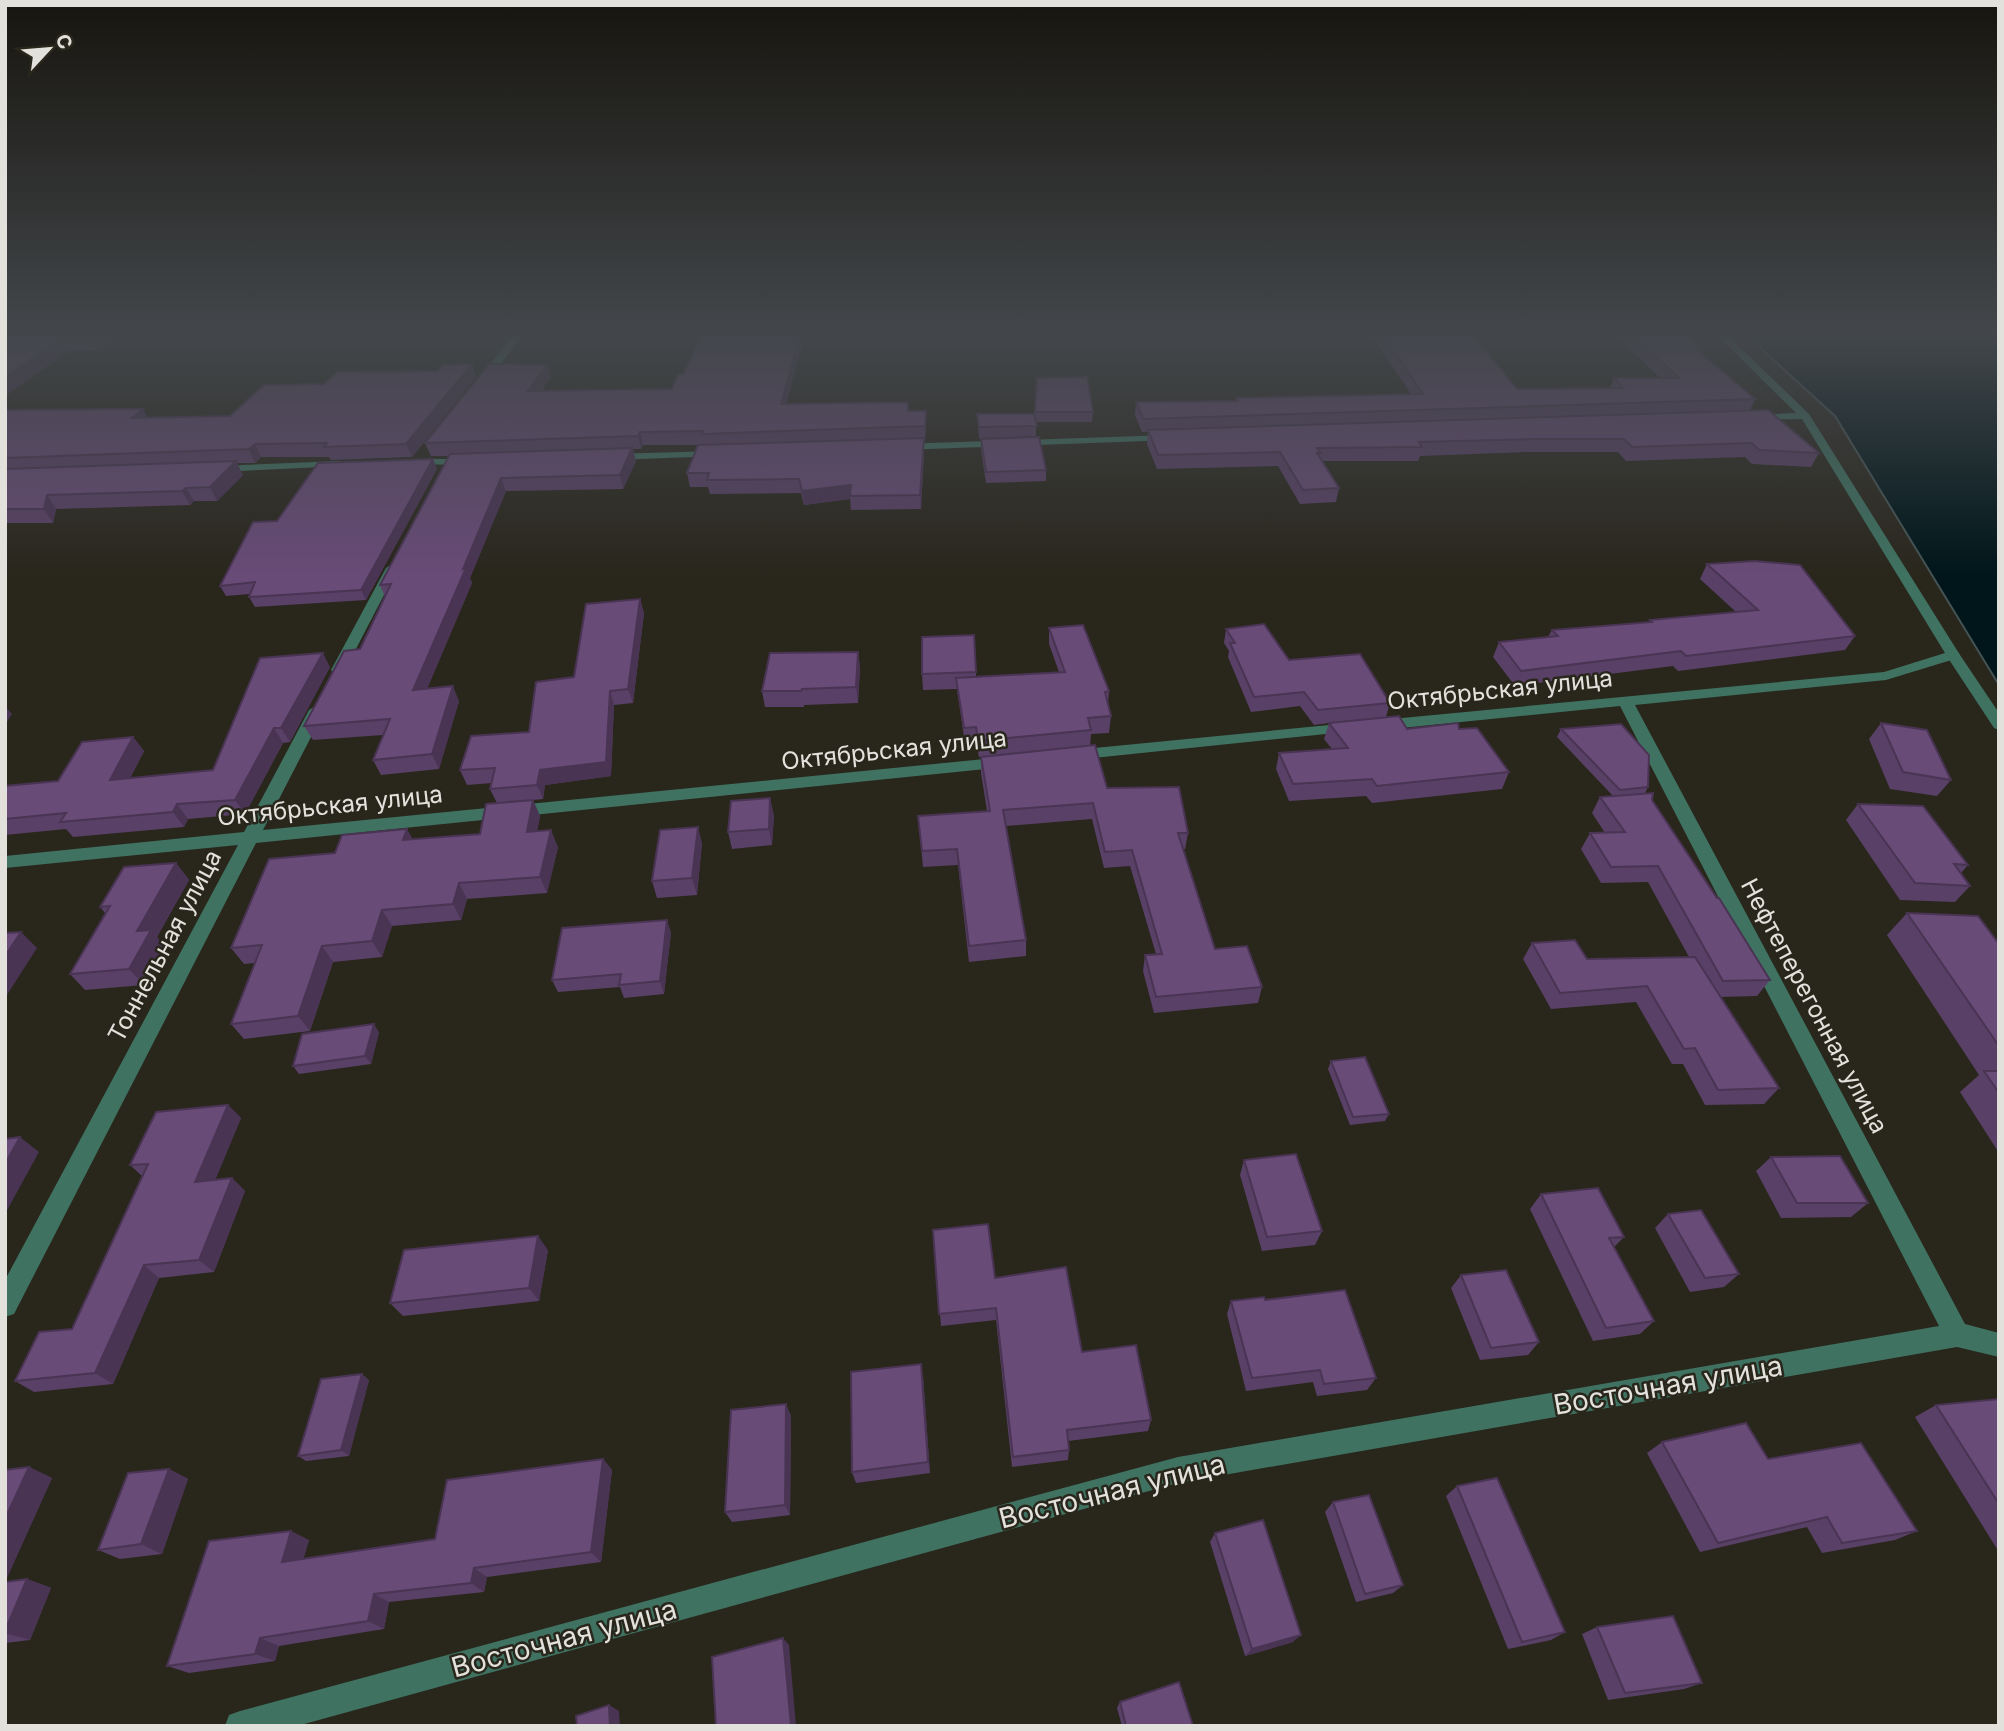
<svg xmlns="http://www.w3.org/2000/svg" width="2004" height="1731" font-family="Inter,sans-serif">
<rect width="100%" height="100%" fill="#29261c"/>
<path fill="#00161a" stroke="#445354" stroke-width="2" d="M1745 334H1999V685L1835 416Z"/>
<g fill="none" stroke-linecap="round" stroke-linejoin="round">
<path fill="#3f7261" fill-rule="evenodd" d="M1953 651 1958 652 1999 713V730L1994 728 1946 655Z"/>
<path fill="#3f7261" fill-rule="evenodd" d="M514 334H524L484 386H476V382Z
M1716 334H1726L1809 414 1960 655 1958 658 1886 680 1635 705 1965 1324 1999 1333V1357L1957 1347 1178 1483 297 1726H225L229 1715 240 1711 1178 1457 1939 1326 1620 706 1381 730 1373 725 1381 720 1884 672 1945 653 1802 419 1750 420 1749 418 1754 415 1796 413Z
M1170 435 1175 438 1174 440 901 450 895 447 901 444Z
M719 451 725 454 723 456 610 460 604 457 610 454Z
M411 459H467L473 462 467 465 407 464 405 462Z
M338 461 342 462V466L219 472 213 469 219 466Z
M392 564 398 568 345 670 338 674 333 673 331 670 386 568Z
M317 705 325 710 263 830 1005 757 1013 762 1005 767 256 843 14 1314 5 1317V1280L238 845 5 868V856L244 832 309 710Z
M1350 723 1358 728 1355 731 1074 760 1066 755 1074 750Z"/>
</g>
<path fill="#594066" d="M5 334H171L118 335 95 351H69Z
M1347 334H1472L1517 389 1610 388 1614 378H1660L1615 334H1710V335H1686L1701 348 1699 352 1755 399 1750 410 1819 453 1811 467 1752 464 1745 457 1626 461 1618 452H1528L1420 456 1418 461H1322L1339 488 1336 502 1300 504 1278 466 1157 469 1147 444 1148 432H1142L1135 415 1136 402 1236 401V398L1411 394 1372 336H1348Z
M472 364 476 377 412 457 331 460 329 457H261L255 463H237L243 475 217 501H194L190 505 56 509 53 523H5V410L148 417 230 416 324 384 438 371Z
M551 377 541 391 908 411H926V424L925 440H924V452L921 509 851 510 850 499 804 505 801 493 710 494 708 487H690L687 473 704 445H643L641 449H633L636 461 623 489 506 491 470 578 472 583 427 689 459 701 439 769 381 775 373 760 383 735 313 740 304 726 360 649 385 597 380 585 449 456H431L425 443Z
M1037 378 1093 412 1092 422H1036V436L979 438 977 414 1035 417Z
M981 439 1046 470V481L986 483 981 450Z
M437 469 366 600 255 607 249 597 250 594 226 596 220 586Z
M1707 564 1855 636 1845 650 1678 671 1673 666 1515 686 1493 657 1499 642 1548 637 1552 630 1649 623 1650 620 1736 612 1700 579Z
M640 599 644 613 633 703 614 705 611 776 545 785 543 799 533 800 540 816 537 831 558 847 547 893 467 899 461 920 392 926 382 957 333 962 310 1031 244 1039 231 1024 255 963 244 964 231 948 335 853 412 839 480 834 497 803 490 789 492 783 467 785 460 770 529 732Z
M1049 628 1109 691 1108 705 1111 716 1109 733 1091 734 1090 746 1107 788 1188 833 1185 849H1183L1215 949 1262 987 1258 1003 1154 1013 1143 971 1145 955 1156 954 1130 866 1104 868 1092 819 1006 826 1026 940V956L969 962 958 865 923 867 918 816 987 811 981 773V757H979L976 743 965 744 957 689 923 690 922 674 976 672V677L1059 672 1049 644Z
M1226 629 1289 660 1390 703 1386 717 1407 729H1459L1509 772 1502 789 1372 803 1366 796 1289 801 1276 769 1279 753 1332 749 1324 739 1329 723 1314 725 1300 706 1251 712 1228 657 1229 651 1224 643Z
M858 652 860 668 858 703 804 705V707H765L762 691Z
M330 667 290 742 283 743 245 814 188 819 184 827 73 837 66 829 5 835V786L58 781 133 737 144 751 130 778 213 770Z
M1881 723 1951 780 1937 796 1890 789 1869 739Z
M1561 729 1648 787 1645 793 1652 800 1770 980 1757 996 1720 997 1779 1088 1764 1104 1705 1105 1683 1064H1672L1636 1002 1551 1009 1523 959 1532 943 1587 959 1689 957 1648 882 1601 883 1581 849 1590 833H1605L1592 813 1600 797 1613 796 1557 737Z
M1858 804 1968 865 1961 873 1970 886 1955 902 1900 900 1846 820Z
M774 815 772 845 732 849 728 832Z
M702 843 697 895 657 898 652 881Z
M176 863 189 880 157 937 165 947 144 985 85 990 70 974 105 913 100 907Z
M1907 913 1999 944V1153L1960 1092 1979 1075 1887 935Z
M671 932 664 994 624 998 620 987 558 992 552 980Z
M379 1032 371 1064 299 1074 293 1066Z
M1331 1061 1389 1114 1385 1121 1350 1125 1328 1069Z
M228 1105 241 1118 215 1180 232 1178 245 1191 214 1272 159 1278 113 1384 34 1392 15 1381 72 1329 142 1176 130 1165Z
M1771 1157 1868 1203 1851 1217 1781 1218 1756 1171Z
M1244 1160 1322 1231 1315 1245 1262 1251 1240 1175Z
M1541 1194 1624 1237 1614 1247 1654 1321 1640 1334 1593 1341 1530 1209Z
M1668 1214 1739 1274 1724 1287 1690 1292 1655 1228Z
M933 1230 995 1278 1082 1352 1151 1420 1148 1431 1068 1441 1069 1450 1068 1460 1012 1467 996 1320 941 1326Z
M548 1250 539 1301 403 1316 390 1303Z
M1461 1275 1539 1342 1528 1355 1480 1360 1451 1288Z
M1265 1300 1376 1378 1367 1390 1317 1396 1313 1382 1246 1391 1227 1314 1231 1301Z
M923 1376 930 1473 856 1483 852 1472Z
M369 1380 349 1456 306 1461 298 1456Z
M1999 1399V1549H1997L1915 1417 1936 1405Z
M786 1404 791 1416 790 1515 732 1522 725 1512Z
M1662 1442 1768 1459 1917 1531 1895 1540 1822 1553 1807 1527 1700 1552 1647 1453Z
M603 1459 612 1470 601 1562 487 1577 484 1592 389 1602 384 1629 279 1646 275 1661 189 1673 167 1666 309 1540 303 1559 435 1539Z
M29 1467 52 1478 5 1582 27 1579 51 1588 30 1640 5 1643V1470Z
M169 1469 188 1479 162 1554 120 1559 98 1550Z
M1457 1486 1565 1632 1551 1640 1508 1649 1446 1496Z
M1333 1502 1403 1585 1393 1593 1356 1602 1325 1512Z
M1215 1533 1293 1642 1245 1656 1210 1542Z
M1597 1627 1702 1683 1684 1689 1608 1700 1582 1634Z
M1120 1702 1193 1726H1122L1117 1708Z"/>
<path fill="#493453" d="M95 334H118V335L95 351 88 339Z
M800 334H805L783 417 781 404Z
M61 339 69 351 5 396V377Z
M472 364 476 377 412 457 406 444Z
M547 365 551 377 532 404 528 391Z
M143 409 150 422 132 418Z
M926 411V424L925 440V426Z
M640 432 643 445 641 449 638 436Z
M924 438V452L921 509 920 495Z
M255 444 261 457 255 463 249 449Z
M632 448 636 461 623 489 620 475Z
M433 459 437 469 366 600 361 590Z
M236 461 243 475 217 501 210 487Z
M501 478 506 491 470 578 472 583 420 705 413 690 463 569Z
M851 485 850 499 804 505 802 491Z
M186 488 194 501 190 505 182 491Z
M47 495 56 509 53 523 44 509Z
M640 599 644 613 633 703 628 689Z
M858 652 860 668 858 703 856 687Z
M323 653 330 667 290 742 281 728Z
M453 686 459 701 439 769 432 754Z
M610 691 614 705 611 776 545 785 543 799 537 785 540 770Z
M5 706 12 714 5 725Z
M274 728 283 743 245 814 235 800Z
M133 737 144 751 122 795 110 780Z
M770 798 774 815 772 845 769 829Z
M533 800 540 816 534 848 527 832Z
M177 804 188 819 184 827 173 812Z
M698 827 702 843 697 895 692 878Z
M407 829 416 845 403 840Z
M551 830 558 847 547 893 540 877Z
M176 863 189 880 157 937 165 947 144 985 129 969 137 931Z
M459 883 467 899 461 920 453 904Z
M382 910 392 926 382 957 372 941Z
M667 920 671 932 664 994 660 981Z
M21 932 37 948 5 998V956Z
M322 946 333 962 310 1031 298 1016Z
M374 1024 379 1032 371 1064 365 1056Z
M228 1105 241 1118 209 1195 195 1182Z
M20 1137 39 1152 5 1214V1164Z
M232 1178 245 1191 214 1272 199 1260Z
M538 1236 548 1250 539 1301 529 1288Z
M144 1265 159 1278 113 1384 95 1373Z
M921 1364 923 1376 930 1473 928 1462Z
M362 1374 369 1380 349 1456 341 1450Z
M786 1404 791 1416 790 1515 785 1505Z
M603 1459 612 1470 601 1562 591 1552Z
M29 1467 52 1478 5 1582V1519Z
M169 1469 188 1479 162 1554 141 1544Z
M291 1531 309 1540 300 1571 282 1562Z
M474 1568 487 1577 484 1592 471 1583Z
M27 1579 51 1588 30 1640 5 1633Z
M374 1594 389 1602 384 1629 368 1621Z
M1301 1635 1293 1642 1245 1656 1252 1649Z
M260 1638 279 1646 275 1661 255 1654Z
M783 1638 789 1645 796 1726H791Z
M609 1705 619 1711 620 1726H610Z"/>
<path fill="#684b77" stroke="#493453" stroke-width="2" d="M5 334H95L88 339H61L5 377Z
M702 334H800L781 404 908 402V411H926L925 426 702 434 703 431 640 432 638 436 425 443 489 364 547 365 528 391 672 389 678 374H683Z
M1382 334H1472L1517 389 1623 388 1614 378H1679L1632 334H1684L1701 348H1695L1755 399 1143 419 1136 402 1238 401 1236 398 1423 394Z
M472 364 406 444 324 447 327 443 255 444 249 449 5 458V410L143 409 132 418 230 416 264 385 324 384 337 372 438 371 442 365Z
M1087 377 1093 412H1035L1037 378Z
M1768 410 1819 453 1759 450 1752 443 1632 447 1624 439H1533L1419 442 1422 447 1317 448 1321 453H1317L1339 488 1303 490 1280 452 1158 455 1148 430Z
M977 414H1034L1037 426 979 427Z
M1039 437 1046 470 986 472 981 439Z
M924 438 920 495 850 496 851 485 802 491 799 479 707 480 709 473H687L698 445Z
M632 448 620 475 501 478 463 569 466 568 413 690 453 686 432 754 373 760 390 719 304 726 344 651 360 649 391 584 380 585 450 454Z
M433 459 361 590 249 597 255 582 220 586 253 522 277 521 318 463Z
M236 461 210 487 186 488 182 491 47 495 44 509H5V469Z
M1754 561 1800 565 1855 636 1686 656 1681 651 1521 671 1499 642 1558 636 1552 630 1652 622 1650 620 1758 610 1707 564Z
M640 599 628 689 610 691 606 762 540 770 537 785 490 789 495 768 460 770 471 736 529 732 536 682 574 677 586 604Z
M1264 624 1289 660 1360 654 1390 703 1318 710 1304 692 1254 697 1230 643H1235L1226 629Z
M1083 625 1109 691 1105 692 1111 716 1088 718 1091 730 978 741 976 727 964 728 956 678 1065 672 1049 628Z
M974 635 976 672 922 674V637Z
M858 652 856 687 802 689 801 691H762L770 653Z
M323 653 281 728H274L235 800 177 804 173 812 60 822 66 813 5 819V786L58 781 82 742 133 737 110 780 213 770 260 658Z
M1399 716 1407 729 1458 723 1459 729 1477 728 1509 772 1377 786 1372 779 1293 784 1279 753 1348 748 1329 723Z
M1881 723 1927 730 1951 780 1903 772Z
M1621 724 1649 755 1648 787 1620 790 1561 729Z
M1095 745 1107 788 1179 787 1188 833H1178L1215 949 1247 946 1262 987 1156 997 1145 955 1162 954 1132 850 1105 852 1093 803 1003 810 1026 940 969 946 957 849 922 851 918 816 990 811 981 757Z
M1653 793 1652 800 1717 898H1719L1770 980 1723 981 1658 866 1611 867 1590 833 1625 832 1600 797Z
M770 798 769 829 728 832 731 801Z
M533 800 527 832 551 830 540 877 459 883 453 904 382 910 372 941 322 946 298 1016 231 1024 262 945 231 948 269 859 335 853 342 835 407 829 403 840 480 834 486 804Z
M1858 804 1923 806 1968 865 1954 864 1970 886 1915 883Z
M698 827 692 878 652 881 660 830Z
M176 863 137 931 151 930 129 969 70 974 110 906 100 907 124 867Z
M1907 913 1978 916 1999 944V1046Z
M667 920 660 981 619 985 621 974 552 980 562 928Z
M21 932 5 956V933Z
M1575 940 1587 959 1695 957 1779 1088 1718 1090 1695 1048 1684 1049 1647 986 1560 993 1532 943Z
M374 1024 365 1056 293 1066 302 1034Z
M1365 1057 1389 1114 1353 1117 1331 1061Z
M1984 1071H1999V1093Z
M228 1105 195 1182 232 1178 199 1260 144 1265 95 1373 15 1381 39 1332 72 1329 148 1164 130 1165 156 1112Z
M20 1137 5 1164V1139Z
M1296 1154 1322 1231 1267 1237 1244 1160Z
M1840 1156 1868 1203H1797L1771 1157Z
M1598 1188 1624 1237 1609 1238 1654 1321 1606 1328 1541 1194Z
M1701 1210 1739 1274 1705 1278 1668 1214Z
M988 1224 995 1278 1066 1267 1082 1352 1136 1345 1151 1420 1067 1430 1069 1450 1013 1457 996 1308 939 1314 933 1230Z
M538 1236 529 1288 390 1303 404 1250Z
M1506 1270 1539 1342 1491 1348 1461 1275Z
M1345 1290 1376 1378 1324 1384 1320 1370 1252 1378 1231 1301 1264 1297 1265 1300Z
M921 1364 928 1462 852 1472 851 1372Z
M362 1374 341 1450 298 1456 321 1379Z
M1999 1399V1504L1936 1405Z
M786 1404 785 1505 725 1512 731 1410Z
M1746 1423 1768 1459 1861 1443 1917 1531 1842 1543 1827 1517 1718 1543 1662 1442Z
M603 1459 591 1552 474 1568 471 1583 374 1594 368 1621 260 1638 255 1654 167 1666 209 1541 291 1531 282 1562 435 1539 447 1480Z
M29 1467 5 1519V1470Z
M169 1469 141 1544 98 1550 128 1473Z
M1497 1478 1565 1632 1522 1642 1457 1486Z
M1369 1495 1403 1585 1365 1594 1333 1502Z
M1263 1520 1301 1635 1252 1649 1215 1533Z
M27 1579 5 1631V1582Z
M1673 1616 1702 1683 1625 1693 1597 1627Z
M783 1638 791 1726H716L712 1657Z
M1179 1682 1193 1726H1126L1120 1702Z
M609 1705 610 1726H577L576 1716Z"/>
<linearGradient id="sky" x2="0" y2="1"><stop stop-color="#17150f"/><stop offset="0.58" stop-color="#43474b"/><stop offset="1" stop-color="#43474b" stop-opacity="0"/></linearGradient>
<rect width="2004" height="576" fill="url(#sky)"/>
<g text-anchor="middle" stroke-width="5" stroke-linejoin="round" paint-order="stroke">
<g font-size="24" fill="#e3e1db" stroke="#29261c">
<text transform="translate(1500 690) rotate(-6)" y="8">Октябрьская улица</text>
<text transform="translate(894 750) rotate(-6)" y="8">Октябрьская улица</text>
<text transform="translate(330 806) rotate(-6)" y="8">Октябрьская улица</text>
<text transform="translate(165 946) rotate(-62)" y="8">Тоннельная улица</text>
<text transform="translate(1814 1006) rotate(62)" y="8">Нефтеперегонная улица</text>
</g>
<g font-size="28" fill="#e3e1db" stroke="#29261c">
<text transform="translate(1668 1385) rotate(-10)" y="10">Восточная улица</text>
<text transform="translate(1112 1491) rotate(-14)" y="10">Восточная улица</text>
<text transform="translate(564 1638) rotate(-15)" y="10">Восточная улица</text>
</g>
</g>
<rect width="2004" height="1731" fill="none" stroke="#e3e1db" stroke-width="14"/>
<g transform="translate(49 49) rotate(64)" stroke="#29261c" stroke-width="5" paint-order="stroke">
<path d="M0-5L12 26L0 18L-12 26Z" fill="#e3e1db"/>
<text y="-10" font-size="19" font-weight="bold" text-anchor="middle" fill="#e3e1db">С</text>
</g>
</svg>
